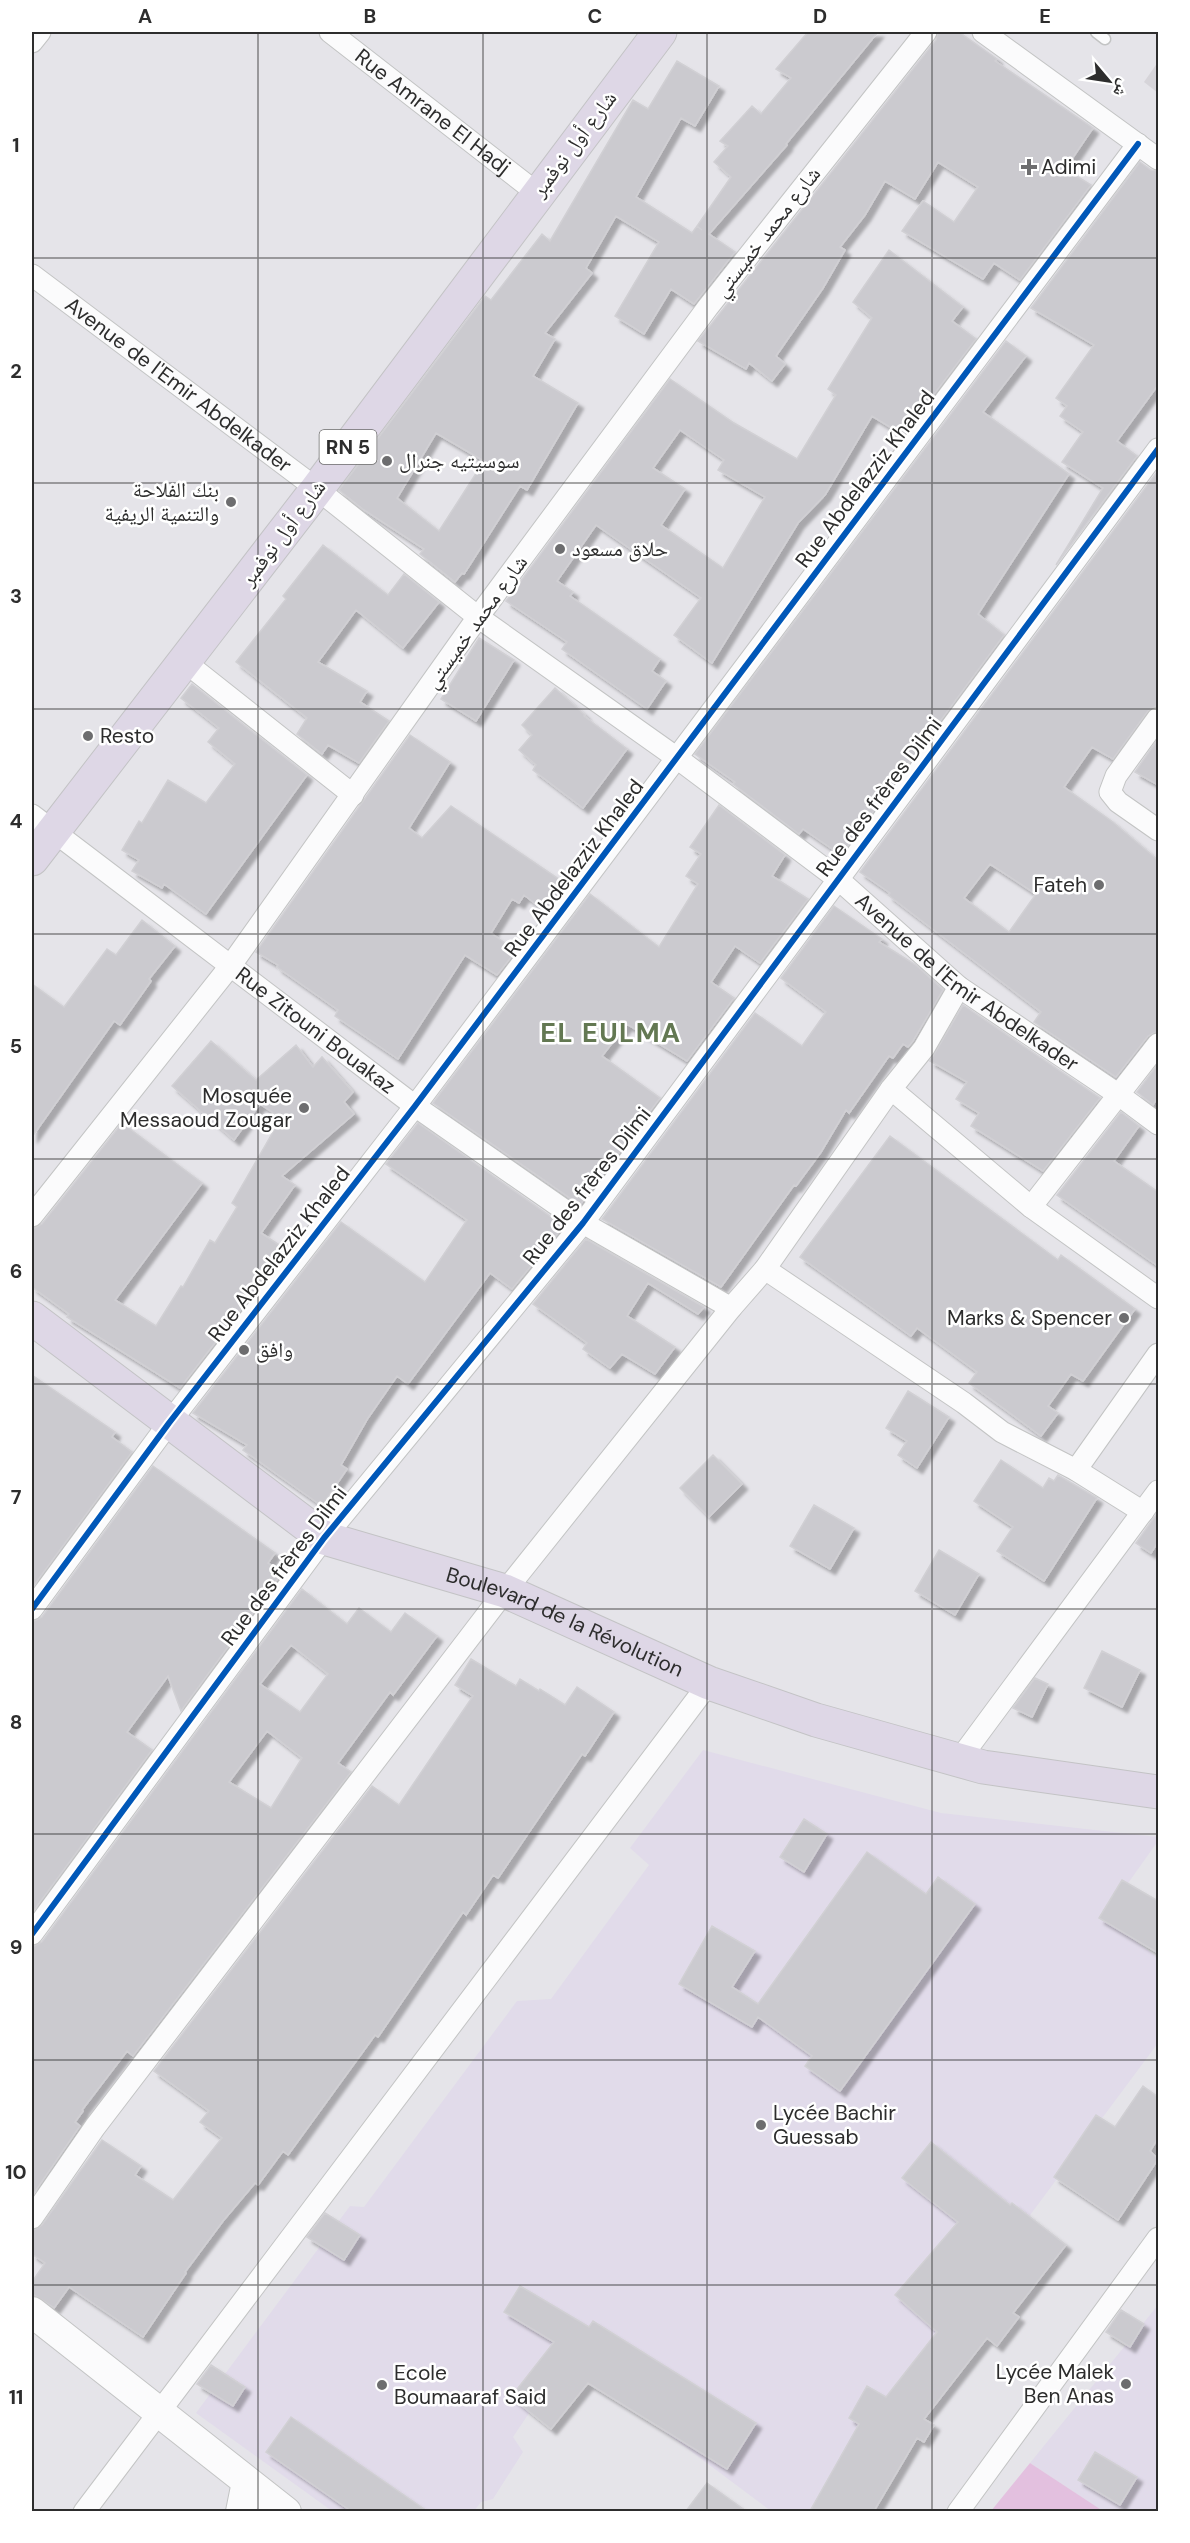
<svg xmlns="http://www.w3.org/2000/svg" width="1190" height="2543" font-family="'DM Sans','Noto Naskh Arabic',sans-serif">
<defs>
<filter id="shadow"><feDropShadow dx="5.5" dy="5.5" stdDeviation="1.5" flood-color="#0004"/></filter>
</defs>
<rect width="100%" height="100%" fill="#e5e4e9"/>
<path fill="#e1dbea" d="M703 1750 941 1813 1158 1837V1841L1104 1917 1158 1958V2043L810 2511H771L566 2358 513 2437 523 2452 493 2499 481 2502 474 2511H332L196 2413 350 2206 364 2207 517 2001 551 1999 649 1865 630 1848Z
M1158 2305V2511H1103L1030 2463Z"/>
<path fill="#e3c0df" d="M1030 2463 1103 2511H991Z"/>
<path fill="#d6d4d9" d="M1158 62V93L1144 82Z"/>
<path fill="#cbcacf" stroke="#d1d0d4" stroke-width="1.5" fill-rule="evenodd" filter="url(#shadow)" d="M808 32H878L786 144 787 145 709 234 735 252 694 304 671 289 644 334 615 316 659 242 616 216 586 268 592 273 545 333 555 339 533 376 578 403 527 490 520 486 464 574 462 573 455 582 420 554 424 549 364 510 339 490 485 296 491 300 542 234 550 241 633 100 648 109 677 61 719 86 695 126 681 118 636 197 692 233 697 226 702 230 697 226 731 177 714 162 728 146 720 141 752 106 761 114 791 78 776 69ZM436 433 484 461 439 531 397 498Z
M938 32H959L997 59 995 61 1093 128 1065 169 1091 185 1020 280 994 263 983 279 902 231 923 201 954 222 978 187 938 162 915 199 885 181 865 215 840 247 845 250 823 288 776 356 785 364 772 381 749 363 746 369 698 341 936 40Z
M1140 162 1151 170 1158 171V385L1117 441 1137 456 1056 565 1103 488 1062 462 1083 432 1060 416 1067 406 1056 398 1094 345 1031 308Z
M889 250 963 307 952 321 976 339 903 435 872 416 825 495 798 523 712 663 674 635 701 598 596 525 557 581 573 592 570 596 660 659 652 671 666 681 647 709 562 649 567 642 506 601 670 379 734 423 797 459 836 395 828 389 872 318 853 302ZM680 430 724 460 718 470 765 497 723 568 661 525 685 489 653 468Z
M1006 341 1026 356 983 412 1069 474 978 614 1004 635 841 855 803 829 799 834 733 784 735 782 695 754Z
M1157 472 1158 705 1148 711 1113 759 1092 747 1064 787 1113 822 1158 860V1031L1148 1036 1116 1077 1034 1022 1041 1012 888 895 890 893 860 872ZM990 864 1036 894 1009 932 964 898Z
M323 545 388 595 404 574 439 602 403 648 356 610 318 662 367 691 360 702 389 721 359 763 328 745 322 754 297 734 307 718 236 662 286 599 283 596Z
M479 638 514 660 476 721 441 699Z
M192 684 307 775 206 914 164 884 162 888 132 871 139 860 122 850 139 821 142 823 168 780 206 803 235 764 208 742 219 728 181 698Z
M555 688 585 715 584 716 627 749 583 808 533 770 536 765 519 750 532 735 522 725Z
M410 735 450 762 409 828 422 838 451 806 566 884 545 911 524 895 519 903 512 899 491 933 516 951 497 975 465 955 398 1059 335 1016 338 1010 277 967 278 965 256 952Z
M1158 739V785L1135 772Z
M719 805 785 855 772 876 808 899 760 963 735 946 711 982 734 998 687 1061 627 1024 602 1056 660 1098 580 1205 433 1103 590 894 659 947 698 884 686 876 701 854 690 847Z
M834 906 882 939 879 942 916 965 943 990 913 1041 908 1047 903 1044 893 1058 889 1056 849 1113 846 1110 821 1152 796 1186 794 1185 721 1287 602 1219 755 1013 802 1046 826 1012 781 978Z
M142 920 175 946 149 979 151 981 120 1025 114 1021 32 1137V984L64 1007 107 949 116 955Z
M963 1005 1100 1098 1043 1171 971 1126 979 1113 956 1099 967 1082 930 1061Z
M211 1041 256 1080 296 1045 313 1067 322 1057 353 1092 344 1102 354 1114 282 1176 295 1185 261 1233 287 1250 180 1388 67 1317 69 1314 32 1287V1229L42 1224 122 1123 202 1183 115 1300 156 1326 181 1286 183 1287 210 1240 215 1243 237 1207 232 1203 281 1118 260 1104 234 1140 172 1086Z
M1158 1064V1097L1153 1105 1137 1092Z
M1121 1112 1139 1126 1114 1161 1158 1192V1266L1057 1195Z
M418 1123 564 1226 512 1289 490 1273 408 1384 397 1376 368 1418 341 1465 347 1469 322 1506 243 1450 247 1445 193 1413 341 1222 425 1282 467 1220 386 1164Z
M890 1136 1058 1260 1061 1255 1135 1309 1083 1381 1071 1374 1048 1406 1058 1413 1041 1436 969 1383 977 1372 917 1328 911 1336 800 1257Z
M586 1239 704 1307 698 1314 648 1283 627 1316 675 1347 655 1374 622 1354 610 1368 583 1349 587 1343 533 1304Z
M32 1375 115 1432 112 1437 132 1452 32 1588Z
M908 1391 949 1417 917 1468 898 1455 907 1441 886 1428Z
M713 1455 742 1484 709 1517 680 1488Z
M1001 1460 1043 1488 1049 1478 1054 1481 1058 1475 1097 1498 1044 1581 997 1551 1013 1527 974 1501Z
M153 1466 275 1553 268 1563 282 1573 181 1711 168 1676 127 1732 152 1750 32 1913V1622L42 1617Z
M814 1505 854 1528 830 1569 790 1546Z
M1158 1512V1542L1151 1553 1136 1543Z
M939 1550 979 1574 955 1615 915 1591Z
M302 1589 347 1624 359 1608 391 1632 405 1613 437 1636 393 1695 390 1692 338 1763 351 1772 133 2056 127 2051 82 2110 83 2111 75 2122 80 2126 32 2196V1947L42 1942ZM291 1645 328 1674 300 1712 260 1684ZM267 1731 302 1758 271 1808 229 1782Z
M1102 1651 1140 1670 1122 1707 1084 1688Z
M471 1659 516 1686 520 1679 539 1691 540 1689 565 1705 577 1687 614 1712 585 1756 582 1754 498 1878 493 1875 466 1915 463 1912 378 2037 375 2035 288 2155 283 2151 258 2185 255 2183 223 2221 185 2272 186 2273 143 2337 69 2287 54 2308 34 2295 32 2293V2282L45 2263 32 2254V2231L42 2225 102 2140 141 2166 135 2175 173 2200 222 2138 200 2122 209 2111 154 2071 372 1786 399 1805 473 1696 455 1685Z
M1035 1678 1048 1684 1032 1717 1013 1708Z
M804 1819 827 1834 804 1872 780 1857Z
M867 1852 926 1894 938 1877 975 1904 840 2091 805 2066 812 2056 758 2017 752 2027 679 1984 712 1926 755 1951 732 1987 758 2004Z
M1122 1880 1158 1901V1953L1099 1918Z
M1143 2086 1158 2097V2138L1150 2151 1158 2159 1118 2220 1054 2177 1096 2115 1115 2127Z
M931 2142 1010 2205 1012 2203 1066 2245 1013 2313 1019 2317 997 2346 987 2338 924 2419 934 2425 924 2442 917 2438 874 2511H810L859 2424 849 2418 867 2386 886 2397 937 2332 895 2295 958 2222 902 2178Z
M325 2213 360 2235 344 2260 307 2237Z
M520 2286 589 2327 593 2321 756 2423 727 2469 588 2383 551 2429 511 2397 554 2342 504 2312Z
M1121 2310 1144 2324 1130 2347 1106 2332Z
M211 2365 245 2387 233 2406 197 2384Z
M291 2417 427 2511H351L266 2452Z
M1095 2452 1137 2477 1120 2505 1078 2480Z
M707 2483 746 2511H686Z"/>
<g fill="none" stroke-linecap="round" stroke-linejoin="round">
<g stroke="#c3c4c4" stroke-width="13">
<path id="lane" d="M1096 32 1105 39"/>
</g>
<g stroke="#c3c4c4" stroke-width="23">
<g id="street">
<path id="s1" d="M330 32 537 193"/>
<path d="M983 32 1158 159"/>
<path d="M32 42 40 32"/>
<path id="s2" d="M32 275 317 489 478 617 677 758 838 879 959 987 1119 1095 1158 1124"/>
<path d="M185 662 353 795"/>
<path d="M1158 718 1116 776 1110 792 1118 802 1158 830"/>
<path id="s3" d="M32 815 415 1106 583 1223 731 1308"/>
<path d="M891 1089 1031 1207 1158 1298"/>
<path d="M1031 1207 1158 1044"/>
<path d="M32 1216 231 965 478 617 708 307 926 32"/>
<path d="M765 1269 964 1403 1002 1432 1076 1470 1143 1512"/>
<path d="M1076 1470 1158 1354"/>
<path d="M32 1609 169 1423 415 1106 1138 144"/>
<path d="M959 1760 1158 1491"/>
<path d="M32 1934 324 1538 583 1223 1158 449"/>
<path d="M32 2218 95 2127 505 1591 731 1308 765 1269 891 1089 924 1048 959 987"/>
<path d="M84 2512 709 1683"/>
<path d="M958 2512 1158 2238"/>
</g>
</g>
<g stroke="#c3c4c4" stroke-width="32">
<path id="secondary" d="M32 2312 286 2512
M241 2512 247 2482"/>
</g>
<g stroke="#c3c3c5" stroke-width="35">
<g id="primary">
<path d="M32 859 317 489 660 32"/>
<path id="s4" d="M32 1318 324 1538 505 1591 709 1683 816 1720 983 1767 1158 1792"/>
</g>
</g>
<use href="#lane" stroke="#fbfbfc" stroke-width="10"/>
<use href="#street" stroke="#fbfbfc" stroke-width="21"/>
<use href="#secondary" stroke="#fbfbfc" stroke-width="30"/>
<use href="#primary" stroke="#ded7e6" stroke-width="33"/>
<g stroke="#fff" stroke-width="10">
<path id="cycleway" d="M32 1609 169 1423 415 1106 1138 144
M32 1934 324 1538 583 1223 1158 449"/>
</g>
<use href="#cycleway" stroke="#0057b8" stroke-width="6"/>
</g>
<path fill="none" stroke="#2d2d2d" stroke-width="1.5" stroke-opacity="0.55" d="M258 32V2512M483 32V2512M707 32V2512M932 32V2512M32 258H1158M32 483H1158M32 709H1158M32 934H1158M32 1159H1158M32 1384H1158M32 1609H1158M32 1834H1158M32 2060H1158M32 2285H1158"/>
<g fill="#6d6d6f" stroke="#fff" stroke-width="2">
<path d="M1026 158h6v6h6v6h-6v6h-6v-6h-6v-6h6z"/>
<circle cx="387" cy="461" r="6"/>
<circle cx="231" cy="502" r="6"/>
<circle cx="560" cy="549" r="6"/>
<circle cx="88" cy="736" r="6"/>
<circle cx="1099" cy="885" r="6"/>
<circle cx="304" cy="1108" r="6"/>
<circle cx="1124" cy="1318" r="6"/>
<circle cx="244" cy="1350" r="6"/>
<circle cx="761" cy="2125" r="6"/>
<circle cx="1126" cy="2384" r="6"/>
<circle cx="382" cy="2385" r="6"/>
</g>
<g text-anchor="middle" stroke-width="5" stroke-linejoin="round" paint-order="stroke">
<rect fill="#fff" stroke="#6c6c6c" stroke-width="1.5" x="319.5" y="430" width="57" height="34" rx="4.5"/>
<g font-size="20" font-weight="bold" fill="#2d2d2d">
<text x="348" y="454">RN 5</text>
</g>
<g font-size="21" fill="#2d2d2d" stroke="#fff">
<text dy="7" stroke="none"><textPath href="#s1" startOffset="130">Rue Amrane El Hadj</textPath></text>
<text transform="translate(574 144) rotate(-53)" y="7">شارع أول نوفمبر</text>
<text transform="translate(767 232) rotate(-52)" y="7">شارع محمد خميستي</text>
<text dy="7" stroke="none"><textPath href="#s2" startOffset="183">Avenue de l'Emir Abdelkader</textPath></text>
<text transform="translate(865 479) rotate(-53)" y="7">Rue Abdelazziz Khaled</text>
<text transform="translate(283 533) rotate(-53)" y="7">شارع أول نوفمبر</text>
<text transform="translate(476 622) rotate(-54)" y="7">شارع محمد خميستي</text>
<text transform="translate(879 797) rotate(-53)" y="7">Rue des frères Dilmi</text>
<text transform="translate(574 868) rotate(-53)" y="7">Rue Abdelazziz Khaled</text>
<text dy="7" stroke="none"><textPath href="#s2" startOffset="1173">Avenue de l'Emir Abdelkader</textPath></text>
<text dy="7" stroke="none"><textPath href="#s3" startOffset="356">Rue Zitouni Bouakaz</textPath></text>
<text transform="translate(587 1186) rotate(-52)" y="7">Rue des frères Dilmi</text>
<text transform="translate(279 1254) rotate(-52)" y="7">Rue Abdelazziz Khaled</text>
<text transform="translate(284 1566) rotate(-53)" y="7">Rue des frères Dilmi</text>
<text dy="7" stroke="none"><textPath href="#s4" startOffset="621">Boulevard de la Révolution</textPath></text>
</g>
<g font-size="21" fill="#2d2d2d" stroke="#fff" text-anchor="start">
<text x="1041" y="174">Adimi</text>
<text x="399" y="468">سوسيتيه جنرال</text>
<text x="219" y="497" text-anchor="end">بنك الفلاحة<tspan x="219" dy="24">والتنمية الريفية</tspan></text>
<text x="572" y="556">حلاق مسعود</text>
<text x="100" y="743">Resto</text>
<text x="1087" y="892" text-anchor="end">Fateh</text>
<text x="292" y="1103" text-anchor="end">Mosquée<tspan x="292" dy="24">Messaoud Zougar</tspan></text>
<text x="1112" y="1325" text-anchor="end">Marks &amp; Spencer</text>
<text x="256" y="1357">وافق</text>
<text x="773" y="2120">Lycée Bachir<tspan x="773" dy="24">Guessab</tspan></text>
<text x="1114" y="2379" text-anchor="end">Lycée Malek<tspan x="1114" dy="24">Ben Anas</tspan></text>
<text x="394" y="2380">Ecole<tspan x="394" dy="24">Boumaaraf Said</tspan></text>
</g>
<g font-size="27" font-weight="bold" letter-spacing="1.5" fill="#637852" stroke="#fff">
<text x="611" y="1042">EL EULMA</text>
</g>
</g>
<rect width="1190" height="2543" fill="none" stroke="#ffffff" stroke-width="66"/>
<g transform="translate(1109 81) rotate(119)" stroke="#ffffff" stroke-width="4.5" paint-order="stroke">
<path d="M0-4.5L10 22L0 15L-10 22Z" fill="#2d2d2d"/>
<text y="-9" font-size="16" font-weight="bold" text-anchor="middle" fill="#2d2d2d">ش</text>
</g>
<rect x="33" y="33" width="1124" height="2477" fill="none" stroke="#2d2d2d" stroke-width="2"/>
<g font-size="20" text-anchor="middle" font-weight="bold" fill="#2d2d2d">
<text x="145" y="23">A</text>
<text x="370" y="23">B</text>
<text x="595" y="23">C</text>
<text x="820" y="23">D</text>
<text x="1045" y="23">E</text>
<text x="16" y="152">1</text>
<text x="16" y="378">2</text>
<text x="16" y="603">3</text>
<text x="16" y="828">4</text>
<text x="16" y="1053">5</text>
<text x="16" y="1278">6</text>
<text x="16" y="1504">7</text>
<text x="16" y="1729">8</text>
<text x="16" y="1954">9</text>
<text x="16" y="2179">10</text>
<text x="16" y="2404">11</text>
</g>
</svg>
